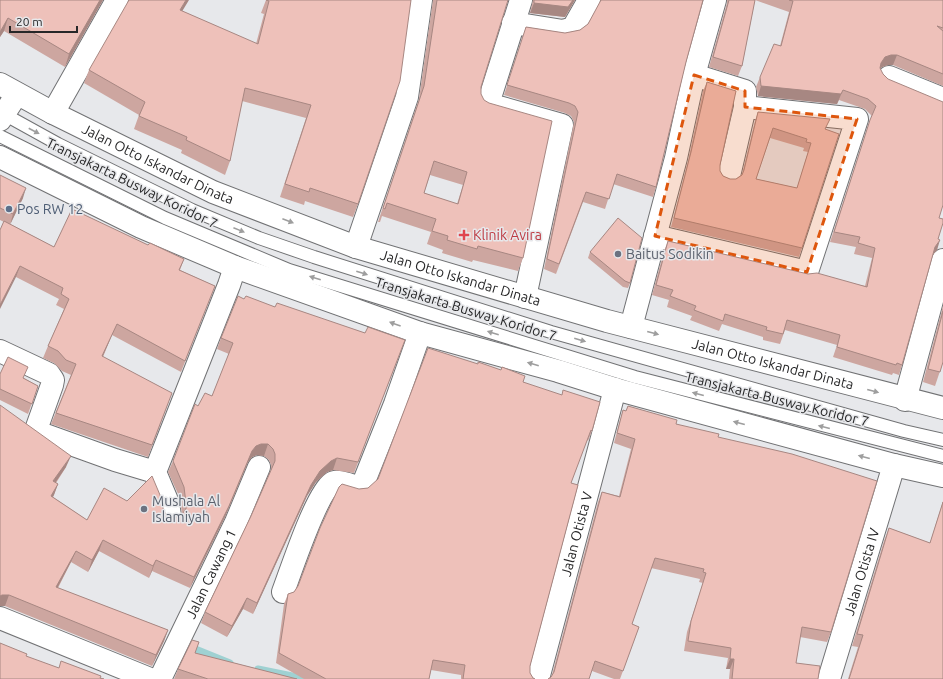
<svg xmlns="http://www.w3.org/2000/svg" width="943" height="679" font-family="Ubuntu,sans-serif">
<rect width="100%" height="100%" fill="#e7e8eb"/>
<g fill="none" stroke-linecap="round" stroke-linejoin="round">
<path stroke="#9fd1d2" stroke-width="7" d="M188 646 230 663
M258 669 307 679"/>
<g stroke="#717274" stroke-width="14">
<path id="service" d="M0 112 58 144 192 210 259 238 314 257 551 332 904 431 943 440
M0 136 165 218 289 270 635 377 943 456"/>
</g>
<g stroke="#717274" stroke-width="24">
<g id="minor">
<path d="M521 0 488 104 562 125 525 297"/>
<path d="M513 23 563 31 573 28 589 0"/>
<path d="M889 77 943 99"/>
<path d="M53 113 117 0"/>
<path d="M729 176 745 107"/>
<path d="M655 236 807 272 857 119 745 107V91L694 75"/>
<path d="M356 247 407 97 421 0"/>
<path d="M631 327 676 158 694 75 715 0"/>
<path d="M0 351 49 374 53 380 52 385 37 427V430L40 433 115 460 155 472"/>
<path d="M905 400 943 260"/>
<path d="M170 516 168 503 155 472 229 285 235 267"/>
<path d="M283 592C291 571 316 494 332 483 337 479 352 486 358 487L363 484 395 404 420 333"/>
<path d="M0 618 150 679"/>
<path id="s1" d="M160 679 236 522 259 467"/>
<path id="s2" d="M538 679 615 389"/>
<path id="s3" d="M829 679 894 465"/>
</g>
</g>
<g stroke="#717274" stroke-width="24">
<path id="tertiary" d="M0 120 17 94"/>
</g>
<g stroke="#717274" stroke-width="24">
<g id="primary">
<path id="s4" d="M0 84 53 113 213 192 356 247 607 321 943 408"/>
<path d="M0 157 141 227 235 267 420 333 558 371 615 389 894 465 943 476"/>
</g>
</g>
<use href="#service" stroke="#fff" stroke-width="12"/>
<use href="#minor" stroke="#fff" stroke-width="22"/>
<use href="#tertiary" stroke="#fff" stroke-width="22"/>
<use href="#primary" stroke="#fff" stroke-width="22"/>
</g>
<path fill="#cda6a0" fill-rule="evenodd" d="M0 0H103L65 67 4 31 0 37Z
M266 0H411L358 204 353 217 305 201 304 205 280 197 306 118 242 101 230 161 225 175 181 153 182 150 134 129 139 115 84 83 89 70 182 11 256 44 264 14 261 13Z
M433 0H508L481 87V94L523 258 518 271 473 260 472 262 442 253 443 250 427 244 431 232 382 216 380 222H378L419 99ZM430 175 463 185 457 204 424 193Z
M533 0H575L565 17 530 13Z
M727 0H943V86L893 65H888L882 67 880 69 939 218 938 239 937 250 932 255 902 365 899 375 893 373 892 375 833 357 837 345 785 330 780 344 763 340V337L722 324 719 331 690 320 692 316 667 307 669 300 652 295 664 251 668 241 808 274 865 286 872 258 854 254 856 247 830 242 867 130 872 116 865 109 839 100 837 104 758 96 756 87 760 77 780 46 789 12 755 0 742 66 738 76 709 67 727 3Z
M588 24 686 62 656 187 653 197 613 184 605 209 583 202 556 274 544 269 574 122 571 116 565 113 504 95 526 27 565 33 580 30Z
M707 82 720 165V171L723 176 730 179H736L742 174 755 121 758 112 826 129 802 248 799 257 671 227 688 161 703 91ZM770 138 804 148 803 151 808 152 797 188 756 179Z
M0 175 23 198 10 224 54 247 148 245 184 259 180 270 215 286 181 372 112 335 103 357 168 404 148 457 51 424 71 375 62 371 54 363 43 358 48 346 64 309 56 305 59 299 16 277 4 222 0 220Z
M590 252 630 283 628 288 623 287 588 258Z
M244 299 275 307 365 333 405 340 354 473 333 470 327 472 316 482 307 496 253 614 243 609 227 637 201 623 205 612 251 516 271 470V465L269 460 264 456 257 455 252 457 248 462 225 517 190 588 152 571 149 578 99 551 88 572 71 562 58 588 168 630 164 641 152 666 5 606H0V405L66 467 56 483 58 484 53 497 87 520 127 501 164 512 169 516 176 517 182 514 180 498 168 472 198 406 212 396 229 354 217 349 221 338Z
M943 306V362L935 386 923 382Z
M0 374 24 378 38 386 28 414 0 400Z
M523 382 592 431 588 441 587 440 571 483 530 666V673L533 678 535 679H461V675L431 670 429 679H304L276 663 284 604 288 594 294 592 298 586 359 489 368 488Z
M628 406 676 424 718 437 831 632 827 642 800 637 796 663 818 679H729L730 669H726L728 658 684 651 687 632 703 583 699 582 700 579 651 568 632 624 639 627 620 679H614L592 671 551 677 552 675 598 502 602 492 619 496 631 449 614 443 620 420 623 410 626 411Z
M943 501V679H848L858 647 852 646 884 541 889 528 930 543Z
M195 653 297 679H174L178 669Z"/>
<path fill="#a78782" d="M100 0H103L65 67 69 54Z
M186 0H189L175 23 180 10Z
M575 0 565 17 530 13 534 3Z
M8 18 4 31 0 37V32Z
M891 55H897L893 65H888L882 67 877 73 881 63 885 57Z
M761 86 843 90 837 104 758 96Z
M26 188 23 198 10 225 13 214Z
M940 240 937 250 931 257 935 247Z
M20 266 16 277 0 309V305Z
M117 324 112 335 98 367 102 356Z
M261 444H268L264 456 257 455 252 457 248 462 225 517 190 588 194 577 252 451 256 446Z
M71 456 66 467 49 492 53 481Z
M337 458 333 470 327 472 316 482 307 496 253 614 257 603 311 485 320 471 331 461Z
M58 484 54 495 47 507 51 496Z
M103 540 99 551 88 572 92 560Z
M76 551 71 562 52 598 56 587Z
M156 560 152 571 149 578 153 566Z
M2 595H9L5 606H0V596Z
M247 598 243 609 227 637 232 626Z
M168 630 164 641 152 666 156 655Z
M730 659H734L730 669H726Z"/>
<path fill="#eec1ba" stroke="#a78782" fill-rule="evenodd" d="M0 0H100L69 54 8 18 0 32Z
M129 0H186L180 10 258 44 269 1 266 0H411L400 81 358 204 310 188 309 192 285 184 311 105 245 88 230 161 186 140 187 137 139 116 145 102 89 70Z
M437 0H508L481 87V94L484 100 489 103 552 121 523 258 478 246 477 249 447 240 448 236 432 231 436 219 387 203 385 209 383 208 424 86ZM434 161 467 172 458 204 424 193Z
M534 0H573L568 7 534 3Z
M601 0H703L686 62 656 187 617 174 609 199 586 192 559 264 547 259 578 112 575 106 569 103 507 85 526 27 565 33 580 30 588 24Z
M729 0H755L742 66 713 57Z
M789 0H943V28L937 26 943 31V74L897 55H891L885 57 881 63 880 68 883 74 888 79 943 102V205L939 218 943 219V223L938 239 940 240 935 247 902 365 897 363 896 365 837 347 840 335 787 320 783 334 766 330 767 327 725 314 723 321 694 310 696 306 670 296 673 290 656 285 668 241 808 274 817 273 867 287 875 248 858 243 860 237 834 232 870 120 876 106 868 99 843 90 841 94 761 86 760 77 774 44 781 46 793 1Z
M707 82 736 91 720 165V171L723 176 730 179H736L742 175 744 170 758 112 830 119 825 129 839 134 802 248 674 218 691 152ZM773 128 807 139 806 142 811 143 797 188 756 179Z
M0 175 26 188 13 214 0 208Z
M72 209 148 245 150 243 184 259 179 270 215 286 185 361 117 324 102 356 172 393 152 445 56 413 76 364 66 360 58 351 48 346 69 299 61 294 63 288 20 266 0 305V230L4 221 54 247Z
M618 218 642 238 630 283 625 281 590 252Z
M238 296 244 299 246 296 275 307 277 303 365 333 368 327 405 340 358 462 337 458 331 461 320 471 311 485 257 603 247 598 232 626 205 612 251 516 275 461V454L273 449 268 444H261L256 446 252 451 229 506 194 577 156 560 153 566 103 540 92 560 76 551 56 587 168 630 156 655 9 595H2L0 596V405L71 456 53 481 58 484 51 496 87 520 104 488 127 501 152 476 160 495 164 512 169 516 176 517 182 514 186 509V503L184 487 173 461 195 404 198 406 205 393 212 396 233 343 221 338Z
M943 311V362L940 372 928 369Z
M428 348 478 364V362L501 370 502 367 525 376 523 382 562 395 563 390 600 402 592 431 591 430 571 483 578 485 530 666V673L533 678 535 679H463L465 665 433 660 429 679H326L279 653 288 594 294 592 298 586 320 528 339 487 342 484 359 489 368 488 378 479Z
M8 357 28 367 23 378 38 386 32 404 0 389V374Z
M628 406 677 420 676 424 719 434 718 437 792 454 877 481 831 632 802 627 796 663 820 666 818 679H732L734 659H730L731 648 688 641 691 621 706 573 703 572 704 569 655 558 632 624 639 627 623 671 595 661 589 679H548L551 677 554 672 602 492 620 497 635 439 617 433 623 410 626 411Z
M943 502V679H849L863 635 857 634 889 528 930 543Z
M192 640 199 642 195 653 297 679H208L178 669Z
M0 643 27 654 26 656 59 668 61 661 101 676 100 678 104 679H0Z"/>
<defs><path id="oneway-solid" d="M-6-.8H1V-3.2L6.5 0L1 3.2V.8H-6Z"/></defs>
<g fill="#9e9e9e">
<use href="#oneway-solid" transform="translate(34 131) rotate(28)"/>
<use href="#oneway-solid" transform="translate(288 221) rotate(21)"/>
<use href="#oneway-solid" transform="translate(239 230) rotate(22)"/>
<use href="#oneway-solid" transform="translate(362 273) rotate(18)"/>
<use href="#oneway-solid" transform="translate(315 278) rotate(-163)"/>
<use href="#oneway-solid" transform="translate(395 324) rotate(-160)"/>
<use href="#oneway-solid" transform="translate(493 333) rotate(-163)"/>
<use href="#oneway-solid" transform="translate(653 333) rotate(15)"/>
<use href="#oneway-solid" transform="translate(580 340) rotate(16)"/>
<use href="#oneway-solid" transform="translate(533 364) rotate(-164)"/>
<use href="#oneway-solid" transform="translate(873 391) rotate(15)"/>
<use href="#oneway-solid" transform="translate(698 394) rotate(-165)"/>
<use href="#oneway-solid" transform="translate(739 423) rotate(-165)"/>
<use href="#oneway-solid" transform="translate(824 427) rotate(-166)"/>
<use href="#oneway-solid" transform="translate(864 457) rotate(-165)"/>
</g>
<path fill="#de560d" fill-opacity="0.2" stroke="#de560d" stroke-width="3" stroke-dasharray="8 5" stroke-linejoin="round" d="M694 75 745 91V107L857 119 807 272 655 236Z"/>
<circle fill="#5c6f8a" stroke="#e7e8eb" stroke-width="1.5" cx="9" cy="209" r="4"/>
<path fill="#e0444e" stroke="#e7e8eb" stroke-width="1.5" d="M462 229h4v4h4v4h-4v4h-4v-4h-4v-4h4z"/>
<g fill="#6b7280" stroke="#e7e8eb" stroke-width="1.5">
<circle cx="618" cy="254" r="4"/>
<circle cx="144" cy="509" r="4"/>
</g>
<g text-anchor="middle" stroke-width="3" stroke-linejoin="round" paint-order="stroke">
<g font-size="14" fill="#272728" stroke="#e7e8eb">
<text dy="5" stroke="none"><textPath href="#s4" startOffset="177">Jalan Otto Iskandar Dinata</textPath></text>
<text transform="translate(132 183) rotate(26)" y="5">Transjakarta Busway Koridor 7</text>
<text dy="5" stroke="none"><textPath href="#s4" startOffset="501">Jalan Otto Iskandar Dinata</textPath></text>
<text transform="translate(466 309) rotate(17)" y="5">Transjakarta Busway Koridor 7</text>
<text dy="5" stroke="none"><textPath href="#s4" startOffset="825">Jalan Otto Iskandar Dinata</textPath></text>
<text transform="translate(777 399) rotate(14)" y="5">Transjakarta Busway Koridor 7</text>
<text dy="5" stroke="none"><textPath href="#s2" startOffset="150">Jalan Otista V</textPath></text>
<text dy="5" stroke="none"><textPath href="#s3" startOffset="112">Jalan Otista IV</textPath></text>
<text dy="5" stroke="none"><textPath href="#s1" startOffset="117">Jalan Cawang 1</textPath></text>
</g>
<g font-size="14" fill="#4e5e75" stroke="#e7e8eb" text-anchor="start">
<text x="17" y="214">Pos RW 12</text>
</g>
<g font-size="14" fill="#be3a42" stroke="#e7e8eb" text-anchor="start">
<text x="473" y="240">Klinik Avira</text>
</g>
<g font-size="14" fill="#5b616d" stroke="#e7e8eb" text-anchor="start">
<text x="626" y="259">Baitus Sodikin</text>
<text x="152" y="506">Mushala Al<tspan x="152" dy="16">Islamiyah</tspan></text>
</g>
</g>
<path d="M10 26v6h67v-6" fill="none" stroke="#272728" stroke-width="2"/>
<text x="16" y="26" font-size="12" fill="#272728" stroke="#e7e8eb" stroke-width="3" paint-order="stroke">20 m</text>
</svg>
